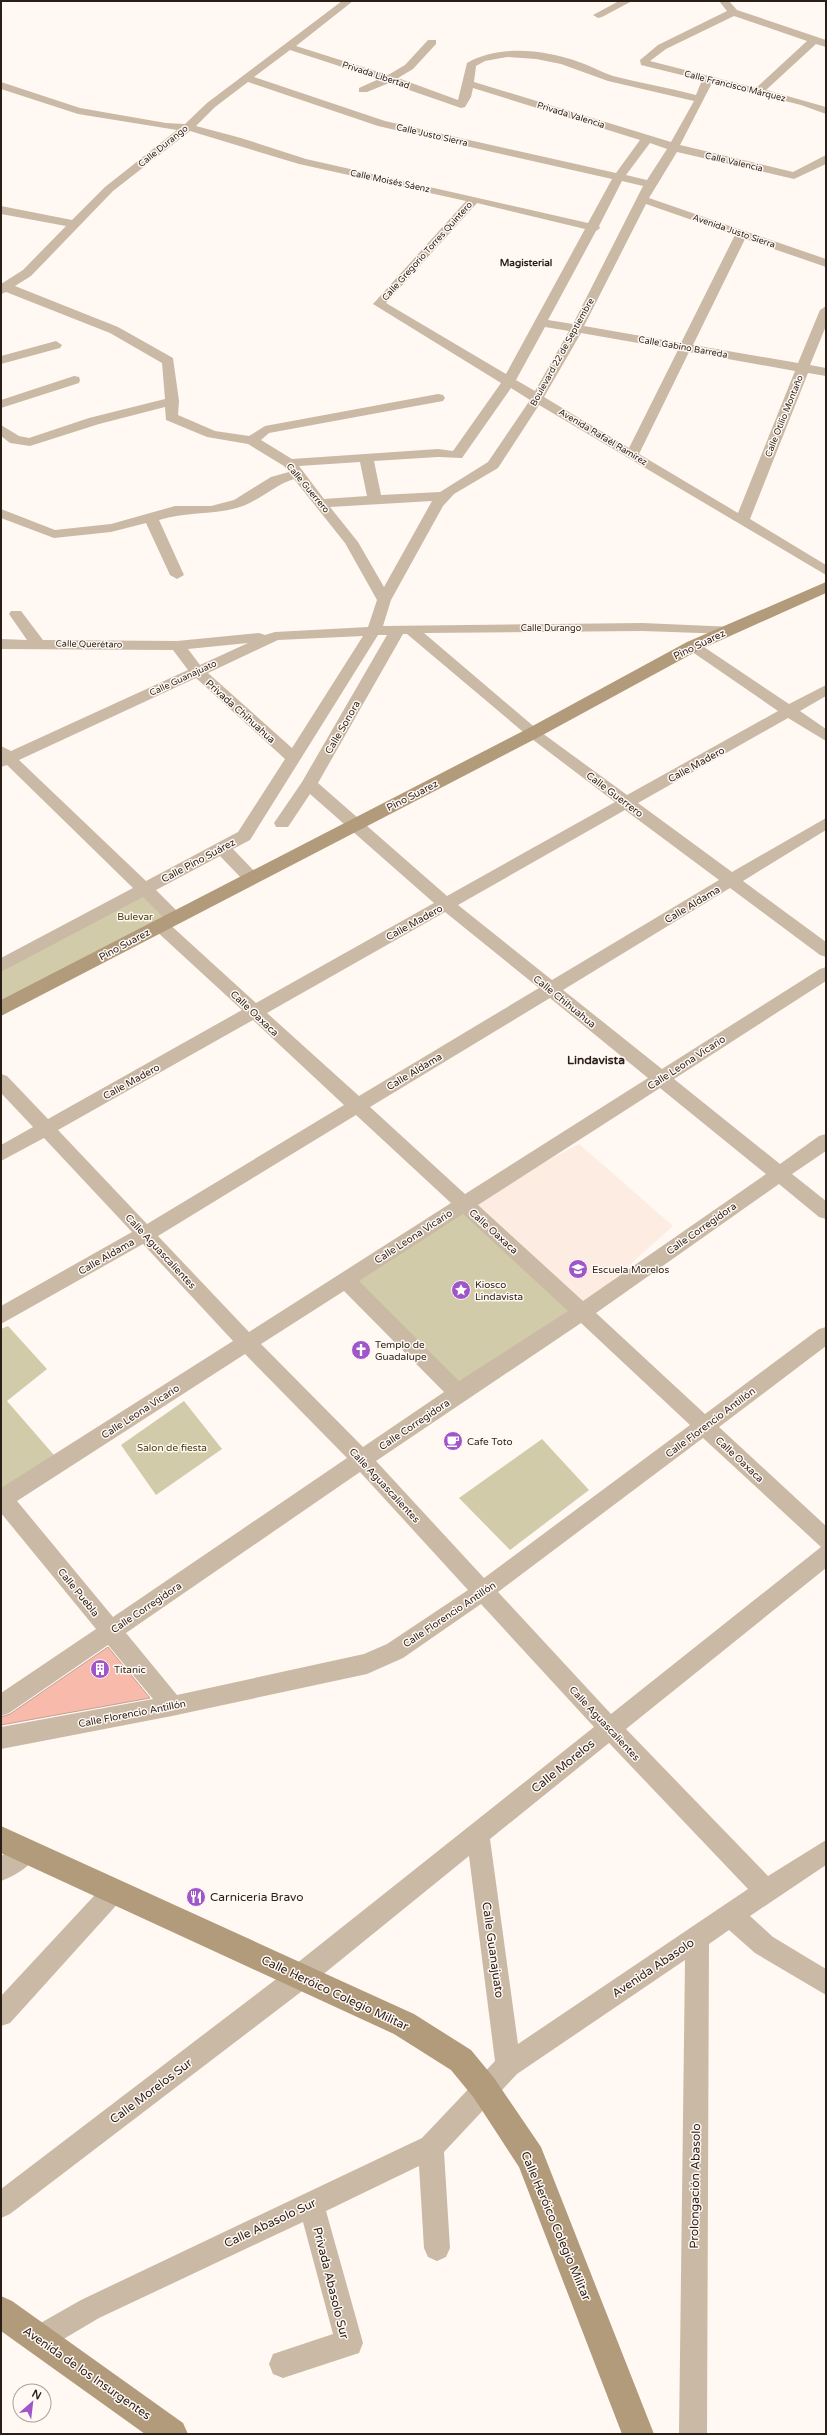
<svg xmlns="http://www.w3.org/2000/svg" width="827" height="2435" font-family="'Varela Round',sans-serif">
<rect width="100%" height="100%" fill="#fff8f3"/>
<path fill="#fdece2" d="M579 1144 673 1226 578 1311 462 1206Z"/>
<path fill="#d2cba9" d="M144 889 174 918 1 1009V966Z
M462 1206 578 1311 458 1393 345 1280Z
M8 1326 47 1369 7 1401 60 1462 1 1494V1329Z
M184 1401 222 1449 156 1495 121 1445Z
M542 1439 589 1490 510 1550 459 1498Z"/>
<path fill="#f8baab" stroke="#c69f96" d="M108 1647 150 1698 1 1725V1717L10 1714Z"/>
<g fill="none" stroke-linecap="round" stroke-linejoin="round">
<path fill="#cabaa5" fill-rule="evenodd" d="M342 1H353L296 46 388 75 405 65 428 40H436V44L413 69 398 78 458 100 467 63C500 44 545 50 579 62 591 66 601 72 613 76 641 83 669 88 696 95L702 80 641 65 640 60 658 45 727 11 719 1H729L737 10 826 40V47L816 44 766 90 826 107V114L801 105 712 83 680 145 793 172 826 155V164L794 179 677 152 649 198 826 259V267L745 239 693 345 798 363 820 310 826 306V326L810 365 826 368V376L808 373 750 519 826 565V575L539 405 498 468 454 494 443 506 391 600 383 626 642 623 734 627 736 630 729 634 642 631 424 633 538 730 627 795 778 711 688 649 686 646 688 643H698L789 704 826 685V696L800 711 826 729V741L788 718 638 803 732 872 826 818V830L743 881 826 942V957L820 955 730 888 563 990 662 1069 820 969 826 967V981L674 1079 780 1164 819 1136 826 1134V1151L792 1174 826 1201V1219L819 1217 779 1184 596 1313 705 1414 819 1329 826 1327V1346L719 1427 826 1526V1568L626 1729 768 1876 826 1840V1865L750 1916 773 1937 826 1969V1995L755 1953 729 1930 709 1944 707 2434H679L685 1960 517 2074 444 2152 450 2248 446 2257 437 2261 428 2257 424 2248 419 2166 326 2211 363 2343 359 2353 283 2378 273 2374 269 2364 273 2354 333 2334 303 2222 99 2318 40 2353 30 2349 26 2339 30 2329 81 2300 422 2138 495 2061 469 1856 310 1985 10 2214 1 2218V2189L292 1967 594 1727 481 1604 403 1658 367 1674 172 1716 1 1749V1727L153 1699 108 1645 9 1713 1 1716V1693L96 1629 1 1513V1488L233 1341 143 1244 1 1324V1306L132 1232 44 1138 1 1161V1145L33 1127 1 1093V1074L7 1076 48 1119 242 1010 154 929 152 925 154 921 160 919 166 921 256 1003 434 903 310 794 288 827H276L274 823 302 782 387 635H378L250 840 233 849 257 874 259 878 257 882H245L220 856 156 890 180 914 182 918 180 922H168L143 897 1 972V958L133 888 7 765 1 767V746L11 751 188 670 173 650 1 649V639L27 640 9 614 11 611H21L43 640 177 641 259 633 265 635 275 632 368 627 377 600 345 543 294 479C275 485 261 499 243 506 215 516 186 511 159 520L184 575 177 579 170 575 146 523 111 532 54 538 1 518V509L55 530 111 524 175 506H211L234 500 271 477 289 472 284 466 248 444 207 437 166 420 165 407 99 424 30 446 10 443 1 436V425L19 436 29 438 89 418 165 399 162 363 110 333 6 292 1 294V284L23 270 66 226 1 214V206L72 220 105 187 177 130 78 114 1 89V82L80 108 166 123 185 124 207 103ZM734 16 807 41 756 88 650 61 666 49ZM290 50 379 79 359 88V92H367L389 83 461 108 465 107 471 97 473 88 640 140 616 173 385 121 254 77ZM507 57 536 59 561 64 608 81 694 101 671 142 474 82 476 66 485 61ZM248 82 378 126 612 179 588 223 306 159 241 138 196 126 215 107ZM190 131 299 164 466 201 373 304 501 383 453 451 438 449 292 459 261 440 269 433 443 401 445 398 443 395 438 394 265 426 249 436 215 431 178 415 179 401 173 358 118 327 15 286 31 276 113 191ZM650 143 667 149 647 180 626 175ZM622 181 643 186 573 324 548 320 596 231 600 228 599 226ZM477 203 585 229 506 374 386 303ZM646 204 735 235 681 343 584 326ZM545 327 569 331 535 391 516 380ZM581 333 678 350 629 448 544 397ZM689 352 795 371 738 513 639 454ZM511 388 530 400 488 462 440 492 381 495 374 461 438 457 462 458ZM360 462 367 496 324 499 299 466ZM432 501 384 587 358 542 330 507ZM403 634H407L528 736 615 802 447 896 318 783ZM363 636 292 748 208 673 278 640ZM248 643 200 665 188 649ZM196 678 285 759 238 832 146 881 19 760ZM625 810 719 880 552 980 458 905ZM445 912 539 988 359 1096 267 1013ZM550 998 648 1078 465 1194 370 1107ZM253 1020 344 1105 147 1224 58 1130ZM660 1088 766 1174 583 1301 478 1205ZM356 1115 451 1203 249 1332 158 1236ZM463 1214 568 1311 459 1381 359 1281ZM344 1291 444 1392 363 1447 261 1344ZM581 1323 690 1425 484 1578 376 1461ZM245 1354 347 1458 113 1617 17 1501ZM703 1438 821 1547 611 1714 498 1592ZM360 1472 468 1590 387 1644 364 1654 177 1695 126 1633ZM609 1743 748 1889 518 2044 490 1839Z
M619 1H632L602 17 598 18 593 15Z
M56 341 62 345 60 348 1 364V356Z
M74 376 79 377 80 380 79 383 1 408V400Z
M27 1840 35 1843 39 1851C33 1865 15 1876 1 1881V1856Z
M114 1879 122 1883 126 1891 122 1899 10 2023 1 2026V1996L106 1883Z"/>
<path fill="#b29b7b" fill-rule="evenodd" d="M826 582V593L699 650 539 737 1 1016V1000L527 729 687 642Z
M1 1826 414 2014 471 2050 494 2078 541 2147 654 2434H622L519 2167 474 2098 451 2070 394 2034 1 1853Z
M1 2296 12 2301 183 2423 188 2434H145L1 2331Z"/>
</g>
<defs>
<g id="university-disc" transform="scale(1)"><circle r="9.5" fill="#9e56c9" stroke="#fff8f3"/><path d="M0-5L7-2L0 1L-7-2ZM-4 1L0 2.5L4 1V4Q0 6-4 4Z" fill="#fff"/></g>
<g id="sight-disc" transform="scale(1)"><circle r="9.5" fill="#9e56c9" stroke="#fff8f3"/><path d="M0-6L1.8-2.2L6-1.7L2.9 1.2L3.7 5.4L0 3.3L-3.7 5.4L-2.9 1.2L-6-1.7L-1.8-2.2Z" fill="#fff"/></g>
<g id="church-disc" transform="scale(1)"><circle r="9.5" fill="#9e56c9" stroke="#fff8f3"/><path d="M-1.2-6h2.4v3.5h3.3v2.4h-3.3V6h-2.4V-.1h-3.3v-2.4h3.3Z" fill="#fff"/></g>
<g id="cafe-disc" transform="scale(1)"><circle r="9.5" fill="#9e56c9" stroke="#fff8f3"/><path d="M-5.5-4.5H6V0H3Q3 3.5 0 3.5H-2.5Q-5.5 3.5-5.5 0ZM3-3.2v2h1.7v-2ZM-6 4.5H4V6H-6Z" fill="#fff"/></g>
<g id="building-disc" transform="scale(1)"><circle r="9.5" fill="#9e56c9" stroke="#fff8f3"/><path d="M-4-6H4V6H1V3H-1V6H-4ZM-2.5-4.3h1.7v1.8h-1.7ZM.8-4.3h1.7v1.8H.8ZM-2.5-1h1.7V.8h-1.7ZM.8-1h1.7V.8H.8Z" fill="#fff"/></g>
<g id="restaurant-disc" transform="scale(1)"><circle r="9.5" fill="#9e56c9" stroke="#fff8f3"/><path d="M-5-6h1v4h1v-4h1v4h1v-4h1v5L-1.5 .5V6h-2V.5L-5-1ZM5-6V6H3V1.5H1.5Q1.5-4 5-6Z" fill="#fff"/></g>
</defs>
<g fill-rule="evenodd">
<use href="#university-disc" x="578" y="1269"/>
<use href="#sight-disc" x="461" y="1290"/>
<use href="#church-disc" x="361" y="1350"/>
<use href="#cafe-disc" x="453" y="1441"/>
<use href="#building-disc" x="100" y="1669"/>
<use href="#restaurant-disc" x="196" y="1897"/>
</g>
<g text-anchor="middle" stroke-width="3" stroke-linejoin="round" paint-order="stroke">
<g font-size="9" fill="#2a1e16" stroke="#fff8f3">
<text transform="translate(376 75) rotate(18)" y="3">Privada Libertad</text>
<text transform="translate(735 86) rotate(14)" y="3">Calle Francisco Márquez</text>
<text transform="translate(571 115) rotate(17)" y="3">Privada Valencia</text>
<text transform="translate(432 135) rotate(13)" y="3">Calle Justo Sierra</text>
<text transform="translate(163 146) rotate(-39)" y="3">Calle Durango</text>
<text transform="translate(734 162) rotate(13)" y="3">Calle Valencia</text>
<text transform="translate(390 181) rotate(12)" y="3">Calle Moisés Sáenz</text>
<text transform="translate(734 231) rotate(19)" y="3">Avenida Justo Sierra</text>
<text transform="translate(427 251) rotate(-48)" y="3">Calle Gregorio Torres Quintero</text>
<text transform="translate(683 347) rotate(10)" y="3">Calle Gabino Barreda</text>
<text transform="translate(562 352) rotate(-61)" y="3">Boulevard 22 de Septiembre</text>
<text transform="translate(784 416) rotate(-68)" y="3">Calle Otilio Montaño</text>
<text transform="translate(603 437) rotate(31)" y="3">Avenida Rafaél Ramírez</text>
<text transform="translate(308 488) rotate(50)" y="3">Calle Guerrero</text>
<text x="551" y="631">Calle Durango</text>
<text transform="translate(89 644) rotate(1)" y="3">Calle Querétaro</text>
<text transform="translate(183 678) rotate(-25)" y="3">Calle Guanajuato</text>
</g>
<g font-size="10" font-weight="bold" fill="#2a1e16" stroke="#fff8f3">
<text x="526" y="266">Magisterial</text>
</g>
<g font-size="10" fill="#2a1e16" stroke="#fff8f3">
<text transform="translate(699 644) rotate(-26)" y="4">Pino Suarez</text>
<text transform="translate(241 711) rotate(42)" y="4">Privada Chihuahua</text>
<text transform="translate(342 727) rotate(-60)" y="4">Calle Sonora</text>
<text transform="translate(696 764) rotate(-29)" y="4">Calle Madero</text>
<text transform="translate(615 794) rotate(37)" y="4">Calle Guerrero</text>
<text transform="translate(412 795) rotate(-27)" y="4">Pino Suarez</text>
<text transform="translate(198 860) rotate(-28)" y="4">Calle Pino Suárez</text>
<text transform="translate(692 904) rotate(-31)" y="4">Calle Aldama</text>
<text transform="translate(414 922) rotate(-29)" y="4">Calle Madero</text>
<text transform="translate(124 944) rotate(-28)" y="4">Pino Suarez</text>
<text transform="translate(565 1001) rotate(39)" y="4">Calle Chihuahua</text>
<text transform="translate(255 1013) rotate(43)" y="4">Calle Oaxaca</text>
<text transform="translate(686 1062) rotate(-33)" y="4">Calle Leona Vicario</text>
<text transform="translate(414 1071) rotate(-31)" y="4">Calle Aldama</text>
<text transform="translate(131 1081) rotate(-29)" y="4">Calle Madero</text>
<text transform="translate(701 1228) rotate(-35)" y="4">Calle Corregidora</text>
<text transform="translate(494 1231) rotate(42)" y="4">Calle Oaxaca</text>
<text transform="translate(413 1236) rotate(-33)" y="4">Calle Leona Vicario</text>
<text transform="translate(161 1251) rotate(47)" y="4">Calle Aguascalientes</text>
<text transform="translate(106 1256) rotate(-30)" y="4">Calle Aldama</text>
<text transform="translate(140 1411) rotate(-33)" y="4">Calle Leona Vicario</text>
<text transform="translate(710 1422) rotate(-37)" y="4">Calle Florencio Antillón</text>
<text transform="translate(414 1424) rotate(-34)" y="4">Calle Corregidora</text>
<text transform="translate(740 1459) rotate(43)" y="4">Calle Oaxaca</text>
<text transform="translate(385 1485) rotate(47)" y="4">Calle Aguascalientes</text>
<text transform="translate(79 1592) rotate(51)" y="4">Calle Puebla</text>
<text transform="translate(146 1607) rotate(-34)" y="4">Calle Corregidora</text>
<text transform="translate(449 1614) rotate(-34)" y="4">Calle Florencio Antillón</text>
<text transform="translate(132 1713) rotate(-11)" y="4">Calle Florencio Antillón</text>
<text transform="translate(605 1723) rotate(47)" y="4">Calle Aguascalientes</text>
</g>
<g font-size="10" fill="#453b0d" stroke="#fff8f3">
<text x="135" y="920">Bulevar</text>
<text x="172" y="1451">Salon de fiesta</text>
</g>
<g font-size="10" fill="#2a1e16" stroke="#fff8f3" text-anchor="start">
<text x="592" y="1273">Escuela Morelos</text>
<text x="475" y="1288">Kiosco<tspan x="475" dy="12">Lindavista</tspan></text>
<text x="375" y="1348">Templo de<tspan x="375" dy="12">Guadalupe</tspan></text>
<text x="467" y="1445">Cafe Toto</text>
<text x="114" y="1673">Titanic</text>
</g>
<g font-size="12" font-weight="bold" fill="#2a1e16" stroke="#fff8f3">
<text x="596" y="1064">Lindavista</text>
</g>
<g font-size="12" fill="#2a1e16" stroke="#fff8f3">
<text transform="translate(563 1766) rotate(-39)" y="4">Calle Morelos</text>
<text transform="translate(493 1950) rotate(82)" y="4">Calle Guanajuato</text>
<text transform="translate(653 1968) rotate(-34)" y="4">Avenida Abasolo</text>
<text transform="translate(335 1993) rotate(25)" y="4">Calle Heróico Colegio Militar</text>
<text transform="translate(151 2091) rotate(-37)" y="4">Calle Morelos Sur</text>
<text transform="translate(695 2186) rotate(-89)" y="4">Prolongación Abasolo</text>
<text transform="translate(270 2223) rotate(-25)" y="4">Calle Abasolo Sur</text>
<text transform="translate(556 2226) rotate(67)" y="4">Calle Heróico Colegio Militar</text>
<text transform="translate(331 2283) rotate(76)" y="4">Privada Abasolo Sur</text>
<text transform="translate(87 2373) rotate(35)" y="4">Avenida de los Insurgentes</text>
</g>
<g font-size="12" fill="#2a1e16" stroke="#fff8f3" text-anchor="start">
<text x="210" y="1901">Carniceria Bravo</text>
</g>
</g>
<rect width="827" height="2435" fill="none" stroke="#2a1e16" stroke-width="4"/>
<g transform="translate(32 2403) rotate(28)"><circle r="19" fill="#fff8f3" stroke="#aaa19b"/>
<path d="M0-3L7 15L0 10L-7 15Z" fill="#9e56c9"/>
<text y="-6" font-size="11" font-weight="bold" text-anchor="middle" fill="#2a1e16">N</text>
</g>
</svg>
